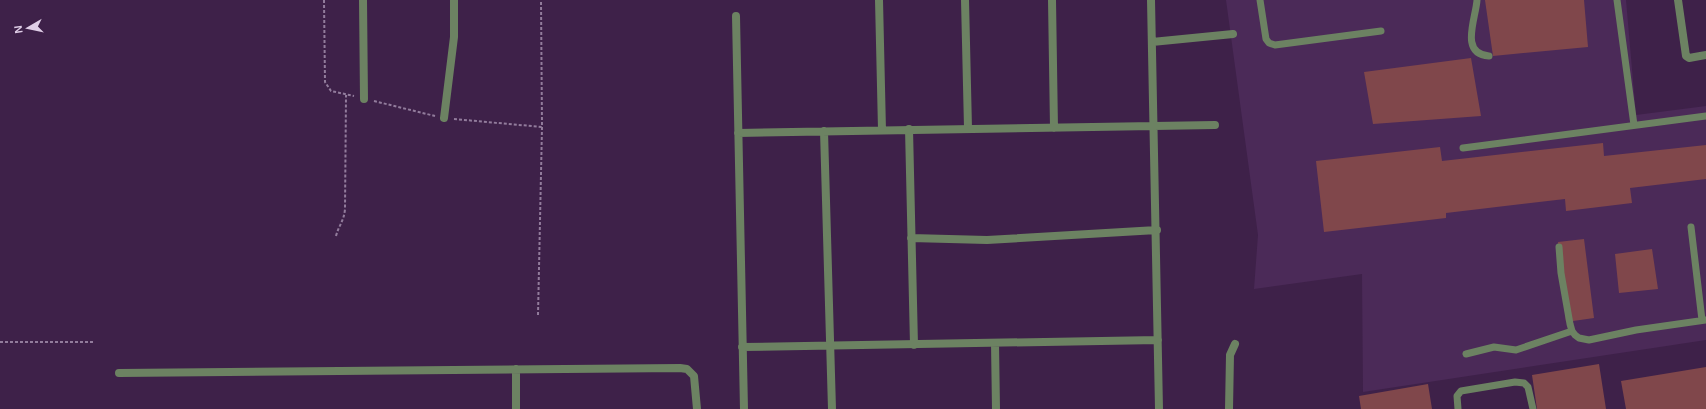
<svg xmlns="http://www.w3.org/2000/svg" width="1706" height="409" font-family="Helvetica,sans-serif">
<rect width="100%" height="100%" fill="#3e2149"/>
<path fill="#4b2a58" d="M1226 0H1626L1636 115 1706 106V340L1363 392 1362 274 1254 289 1258 235Z"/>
<path fill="#80474b" d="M1485 0H1584L1588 47 1493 56Z
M1471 58 1481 116 1373 124 1364 72Z
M1603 143 1604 156 1706 145V179L1630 188 1632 203 1566 211 1565 199 1446 213V218L1324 232 1316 161 1440 147 1442 161Z
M1584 239 1594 318 1566 322 1558 242Z
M1652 249 1658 289 1619 293 1615 254Z
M1599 364 1606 409H1537L1532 375Z
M1706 367V409H1626L1621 381Z
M1428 384 1432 409H1361L1359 396Z"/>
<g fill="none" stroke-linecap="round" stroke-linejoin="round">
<path stroke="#927c9c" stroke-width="2" stroke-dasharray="3 2" stroke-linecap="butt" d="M324 0 325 82 331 91 354 96
M374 101 435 116
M454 119 542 127
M336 236C339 225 344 221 345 209L346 95
M538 315 542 127 541 0
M0 342H94"/>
<path stroke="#6c8262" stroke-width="7" d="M1260 0 1266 39 1269 43 1275 45 1381 31
M1477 0C1476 18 1459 54 1489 56
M1617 0 1634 125
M1463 148 1706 116
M1691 227 1702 320
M1559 247 1561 273 1570 324 1572 331 1575 335 1579 338 1589 340 1636 330 1706 320
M1466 354 1494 347 1516 350 1572 331
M1458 409 1457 396 1461 391 1515 382 1524 383 1528 387 1533 409"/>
<path stroke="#6c8262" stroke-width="8" d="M363 0 364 99
M879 0 882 130
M965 0 968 128
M1052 0 1054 128
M1151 0 1159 409
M1678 0 1686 56 1689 58 1706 55
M736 16 744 409
M1152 42 1233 34
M444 118 454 37V0
M909 129 914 345
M824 131 832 409
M738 133 1215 125
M911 238 987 240 1157 230
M995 343 996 409
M742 347 1158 340
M516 369V409
M119 373 680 368 687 369 694 376 697 409
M1229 409 1230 355 1235 344"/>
</g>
<g transform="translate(28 28) rotate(261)" stroke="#3e2149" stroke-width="3" paint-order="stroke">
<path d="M0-3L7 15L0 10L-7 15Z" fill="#dfcee7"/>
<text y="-6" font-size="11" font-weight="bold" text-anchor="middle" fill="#dfcee7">N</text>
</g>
</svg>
